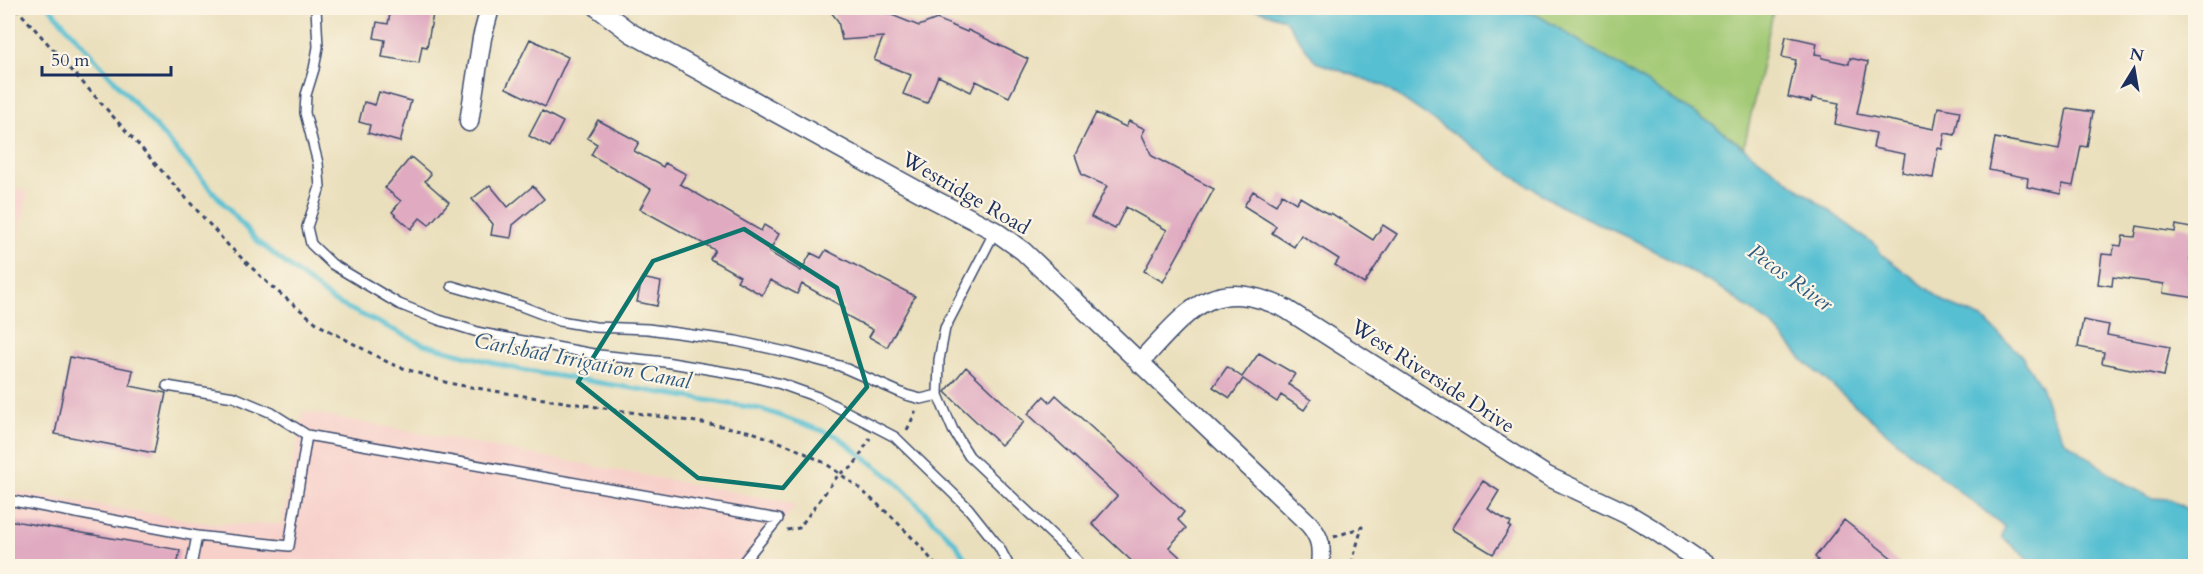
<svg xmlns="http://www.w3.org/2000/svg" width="2203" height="574" font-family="Cardo,serif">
<rect width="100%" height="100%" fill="#fcf5e5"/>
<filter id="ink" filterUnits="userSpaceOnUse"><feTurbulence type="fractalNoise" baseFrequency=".0167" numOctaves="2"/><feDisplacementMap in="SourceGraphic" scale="12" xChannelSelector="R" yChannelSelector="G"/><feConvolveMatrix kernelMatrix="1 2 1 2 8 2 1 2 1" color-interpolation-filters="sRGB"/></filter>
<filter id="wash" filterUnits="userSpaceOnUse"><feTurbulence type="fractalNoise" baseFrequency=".008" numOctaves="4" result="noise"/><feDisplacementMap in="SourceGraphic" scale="24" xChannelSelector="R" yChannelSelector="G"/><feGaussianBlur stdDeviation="1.35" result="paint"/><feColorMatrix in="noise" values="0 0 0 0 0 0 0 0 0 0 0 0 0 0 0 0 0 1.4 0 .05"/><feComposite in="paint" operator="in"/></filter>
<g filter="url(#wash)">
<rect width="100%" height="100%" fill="#eadfbc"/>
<path fill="#f7d0ca" d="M8 187 28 191 8 294Z
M303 411 797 504 756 556 769 566H8V490L212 524H282Z"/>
<path fill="#a2c974" stroke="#5e7c69" stroke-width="1.5" d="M1514 8H1774L1744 147 1709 122 1539 16Z"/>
<path fill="#56bfd2" stroke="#387798" stroke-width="1.5" d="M1252 8H1514L1539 16 1709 122 1878 247 1880 253 1948 304 1982 318 2021 355 2041 386 2051 415 2064 440 2124 483 2151 498 2170 499 2195 514V566H2036L2002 537 2005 527 1910 453 1804 361 1775 328 1722 289 1638 242 1562 207 1515 177 1384 86 1316 62 1284 19Z"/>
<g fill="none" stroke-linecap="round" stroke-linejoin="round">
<path stroke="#56bfd2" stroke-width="5" d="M50 8 257 241 333 301 423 344 521 370 761 409 837 436 894 480 956 544 970 566"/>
</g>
<g id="blocks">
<path fill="#e0abc1" d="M391 8 433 14 427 47 422 46 419 63 382 57 385 40 374 38 377 22 388 24Z
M828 8H881L884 12 919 26 937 19 967 32 968 30 1028 59 1009 97 976 81 971 92 938 76 927 103 903 94 911 75 874 60 883 37 842 40 838 21Z
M1786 36 1817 43 1815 54 1822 55V58L1849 64 1850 58 1868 62 1857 114 1934 129 1938 107 1960 111 1955 135 1945 133 1942 149 1938 148 1933 178 1902 172 1905 154 1873 148 1876 133 1835 124 1839 103 1812 98 1811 102 1788 97 1796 60 1782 57Z
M530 39 568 57 545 107 506 88Z
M379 92 411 101 400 142 368 133 370 125 359 122 364 102 375 105Z
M2067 108 2093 112 2087 147 2081 146 2073 186 2062 184 2061 194 2027 187 2028 178 1989 170 1995 138 2059 150Z
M542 111 563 122 550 147 529 136Z
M1096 113 1126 127 1129 121 1145 129 1142 135 1152 156 1214 189 1163 282 1144 271 1167 230 1126 207 1115 229 1091 217 1107 186 1082 175 1075 155Z
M598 120 639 142 634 151 663 167 665 163 686 174 680 184 761 231 764 225 779 234 769 252 801 271 811 253 821 258 826 250 915 296 887 347 869 337 873 330 842 313 845 308 802 284 797 294 770 280 762 295 737 281 740 276 710 259 715 250 640 209 651 189 591 155 597 144 587 138Z
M411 157 431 174 425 181 449 202 429 225 420 218 411 229 392 212 401 201 385 188Z
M490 185 508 207 533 186 544 199 513 225 511 238 491 235 493 224 472 199Z
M1253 191 1276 205 1282 194 1296 203 1300 197 1330 215 1331 213 1373 240 1383 225 1397 234 1364 284 1335 265 1339 259 1301 235 1294 247 1272 233 1276 226 1244 206Z
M2176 225 2191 228V231L2195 232 2190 260H2196V298L2163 293 2164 284 2113 277 2112 286 2098 284 2102 254 2113 255 2114 245 2121 246 2123 236 2135 237 2137 226 2175 232Z
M642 278 661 282 657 306 637 302Z
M2083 320 2109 325 2107 335 2170 347 2164 376 2102 363 2104 352 2078 347Z
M1259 353 1295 374 1288 384 1311 400 1304 410 1281 395 1277 402 1243 379 1230 398 1213 387 1227 367 1242 377Z
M70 357 133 370 130 386 166 393 154 453 55 434Z
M966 367 1024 422 1001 445 945 392Z
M1056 395 1184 512 1178 520 1186 528 1169 547 1191 567H1138L1092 524 1117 496 1028 414 1044 396 1050 402Z
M1483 481 1499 491 1488 509 1511 523 1509 526 1511 527 1493 554 1451 529Z
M8 520 180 550 177 567H8Z
M1844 520 1903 567H1813L1818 560 1815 557Z"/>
</g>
</g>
<g filter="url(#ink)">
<use href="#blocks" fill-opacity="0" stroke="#3a496c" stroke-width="1.5"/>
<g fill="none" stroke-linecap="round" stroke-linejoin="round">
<g stroke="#3a496c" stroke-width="12">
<path id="lane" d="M316 8 318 47 314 69 306 95 305 113 318 163 320 187 307 227 311 244 332 264 399 304 439 320 481 333 599 355 665 362 749 376 781 384 820 398 895 437 968 508 999 547 1009 566
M995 231 945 328 939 360 938 395 953 430 969 456 1064 546 1082 566
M452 286 521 306 560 321 595 327 648 329 736 341 791 353 840 366 906 395 921 399 938 395
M167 386 234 397 272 413 307 435 778 519 740 566
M8 500 197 536 191 566
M197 536 289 546 307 435"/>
</g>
<g stroke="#3a496c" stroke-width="21">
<path id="street" d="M598 8 631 33 931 198 995 231 1023 251 1309 524C1321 538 1322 548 1320 566
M469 122 482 38 490 8
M1139 363C1187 312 1211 273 1286 309L1547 476 1626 513 1656 531 1707 566"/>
</g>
<path stroke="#3a496c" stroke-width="3" stroke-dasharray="4.5 4.5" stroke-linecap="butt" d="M16 8 228 245 272 287 319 325 391 364 448 383 518 395 716 425 752 432 790 446 825 463 858 487 893 518 924 550 936 566
M907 430 916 411
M787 530 799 528 839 474 853 467 870 438
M1334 537 1362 527 1351 566"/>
<use href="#lane" stroke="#fff" stroke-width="9"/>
<use href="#street" stroke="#fff" stroke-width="18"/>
</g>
</g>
<path fill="none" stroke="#0f766e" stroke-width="4.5" stroke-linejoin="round" d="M744 229 837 288 867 387 783 488 698 478 578 382 653 261Z"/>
<g text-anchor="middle" stroke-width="4.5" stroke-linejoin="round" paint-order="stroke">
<g font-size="21" fill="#1b2f5e" stroke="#fcf5e5">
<text transform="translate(966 193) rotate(30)" y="7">Westridge Road</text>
<text transform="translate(1433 376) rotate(33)" y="7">West Riverside Drive</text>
</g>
<g font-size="22" font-style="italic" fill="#2d5a81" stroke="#fcf5e5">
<text transform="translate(1791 277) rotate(36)" y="8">Pecos River</text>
<text transform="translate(583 360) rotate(11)" y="8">Carlsbad Irrigation Canal</text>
</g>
</g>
<rect width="2203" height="574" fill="none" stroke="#fcf5e5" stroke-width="30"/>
<g transform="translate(2134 69) rotate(11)" stroke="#fcf5e5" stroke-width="4.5" paint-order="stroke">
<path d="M0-4.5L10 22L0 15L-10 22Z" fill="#1b2f5e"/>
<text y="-9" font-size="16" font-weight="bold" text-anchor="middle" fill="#1b2f5e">N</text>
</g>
<path d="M42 66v9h129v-9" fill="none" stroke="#1b2f5e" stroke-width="3"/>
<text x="51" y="66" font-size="18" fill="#1b2f5e" stroke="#fcf5e5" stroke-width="4.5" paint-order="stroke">50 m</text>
</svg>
